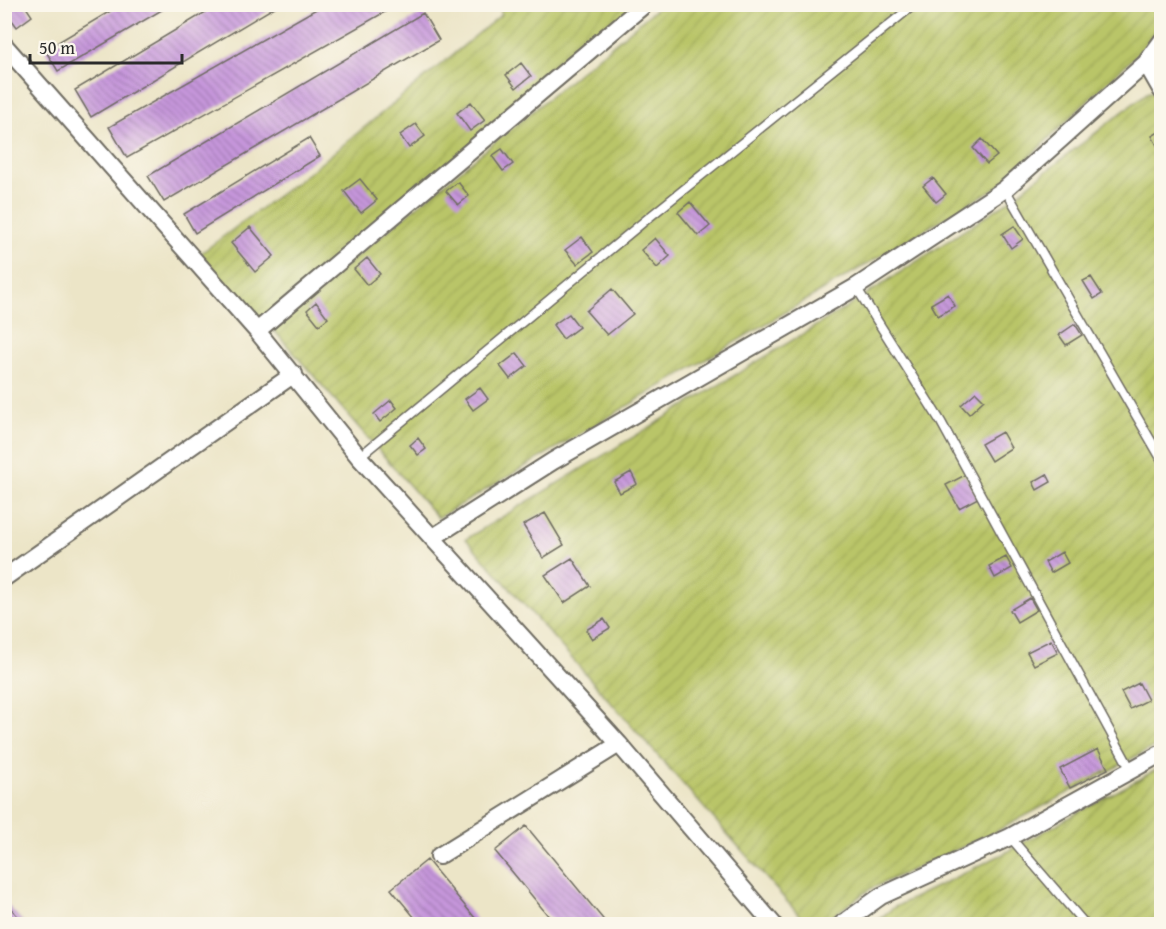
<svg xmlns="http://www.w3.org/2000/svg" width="1166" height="929" font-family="'Gentium Book Plus',serif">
<defs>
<pattern id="garden-furrows" width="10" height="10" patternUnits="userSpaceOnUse" patternTransform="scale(1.5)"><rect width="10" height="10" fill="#b9c567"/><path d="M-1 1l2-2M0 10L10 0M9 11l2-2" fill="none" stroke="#9fa95a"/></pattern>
<pattern id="building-back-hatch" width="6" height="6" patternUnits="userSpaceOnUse" patternTransform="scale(1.5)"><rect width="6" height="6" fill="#c696db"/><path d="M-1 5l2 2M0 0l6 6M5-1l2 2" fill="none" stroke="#a17bb2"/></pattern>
</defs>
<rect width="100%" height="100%" fill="#fbf7ec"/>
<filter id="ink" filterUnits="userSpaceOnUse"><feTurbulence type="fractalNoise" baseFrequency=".0167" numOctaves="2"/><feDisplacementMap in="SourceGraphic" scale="12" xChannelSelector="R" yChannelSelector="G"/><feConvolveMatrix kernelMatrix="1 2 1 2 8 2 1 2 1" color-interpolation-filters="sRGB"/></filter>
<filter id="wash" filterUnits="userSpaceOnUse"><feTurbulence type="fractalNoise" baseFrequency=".008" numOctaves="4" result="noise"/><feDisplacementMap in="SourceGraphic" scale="24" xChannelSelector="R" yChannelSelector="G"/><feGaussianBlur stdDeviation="1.35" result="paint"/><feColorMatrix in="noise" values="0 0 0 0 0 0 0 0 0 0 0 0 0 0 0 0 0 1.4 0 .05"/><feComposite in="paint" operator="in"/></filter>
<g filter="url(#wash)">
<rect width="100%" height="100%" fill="#ece5c7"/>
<path fill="url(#garden-furrows)" stroke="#727849" stroke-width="1.5" d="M498 5H638L260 320 200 254 315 168 502 14Z
M661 5H1161V24L1144 47 1002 184 438 518 271 327Z
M1161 87V743L995 832 872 888 821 924H807L466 539 852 304 1003 205 1147 93Z
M1161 767V924H873L893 908 1003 854Z"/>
<g id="blocks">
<path fill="url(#building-back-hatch)" d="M4 4H24L32 16 17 27 4 9Z
M122 4H172L58 71 45 50Z
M219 4H280L91 117 75 90Z
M325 4H399L127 158 109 127Z
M423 13 439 40 164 202 148 176Z
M521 63 531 76 516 88 506 75Z
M471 102 485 120 470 131 457 113Z
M416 124 425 136 409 148 400 135Z
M1162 130V145L1158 147 1152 136Z
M309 138 320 156 195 233 184 214Z
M982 139 997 156 987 164 973 148Z
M502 149 513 164 503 171 492 156Z
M933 178 946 194 936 202 923 186Z
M360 179 377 200 361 213 344 191Z
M458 182 469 196 458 205 446 191Z
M690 202 710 226 698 236 678 212Z
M1014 226 1023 239 1011 248 1002 234Z
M250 227 274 256 255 272 231 243Z
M582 237 593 252 577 264 565 250Z
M655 238 670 256 657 268 641 250Z
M367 258 380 274 367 285 354 269Z
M1091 277 1102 294 1094 299 1083 281Z
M612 289 633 314 607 335 586 311Z
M948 294 955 306 938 316 931 304Z
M316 302 328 318 319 325 307 310Z
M569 314 579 327 563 339 553 325Z
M1075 324 1082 335 1066 345 1059 335Z
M517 353 527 366 510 379 500 366Z
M480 388 488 399 473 410 465 399Z
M976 392 984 400 969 414 961 405Z
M391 400 397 408 380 422 374 414Z
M1002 432 1011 448 991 461 981 444Z
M418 438 426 449 418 455 410 445Z
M631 472 637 484 620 493 614 482Z
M1047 474 1051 482 1037 490 1033 482Z
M965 475 978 498 959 508 946 485Z
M545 513 564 545 543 558 523 525Z
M1062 552 1068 563 1051 573 1045 562Z
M1006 557 1012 568 995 578 989 566Z
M572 558 590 586 564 603 545 575Z
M1030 598 1037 610 1017 622 1010 610Z
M604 619 610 628 592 639 586 630Z
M1051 640 1058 653 1034 665 1027 652Z
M1139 683 1148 700 1130 709 1121 692Z
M1098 749 1108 769 1070 788 1060 769Z
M526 826 607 924H555L495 851Z
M427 860 480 924H420L391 889Z
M4 901 25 924H4Z"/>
</g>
</g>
<g filter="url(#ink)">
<use href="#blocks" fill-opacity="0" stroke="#6f6c62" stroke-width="1.5"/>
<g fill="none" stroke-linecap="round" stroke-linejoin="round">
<g stroke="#6f6c62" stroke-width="11">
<path id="lane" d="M1005 189 1162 460
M856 287 941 422 1131 770
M359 457 647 219 915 4
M1010 837 1085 924"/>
</g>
<g stroke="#6f6c62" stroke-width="20">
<path id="street" d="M4 45 257 331 359 457 619 744 773 924
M1162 64 1146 63 1162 91
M257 331 645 4
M432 538 553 461 856 287 1005 189 1146 63 1162 41
M4 578 294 374
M439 856 619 744
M842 924 881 896 1010 837 1162 753"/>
</g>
<use href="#lane" stroke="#fff" stroke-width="8"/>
<use href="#street" stroke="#fff" stroke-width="16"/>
</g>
</g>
<rect width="1166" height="929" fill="none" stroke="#fbf7ec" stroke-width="24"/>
<path d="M30 54v9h152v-9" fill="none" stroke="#2b2b2b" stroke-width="3"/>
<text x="39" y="54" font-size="18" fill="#2b2b2b" stroke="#fbf7ec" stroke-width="4.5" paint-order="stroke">50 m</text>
</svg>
